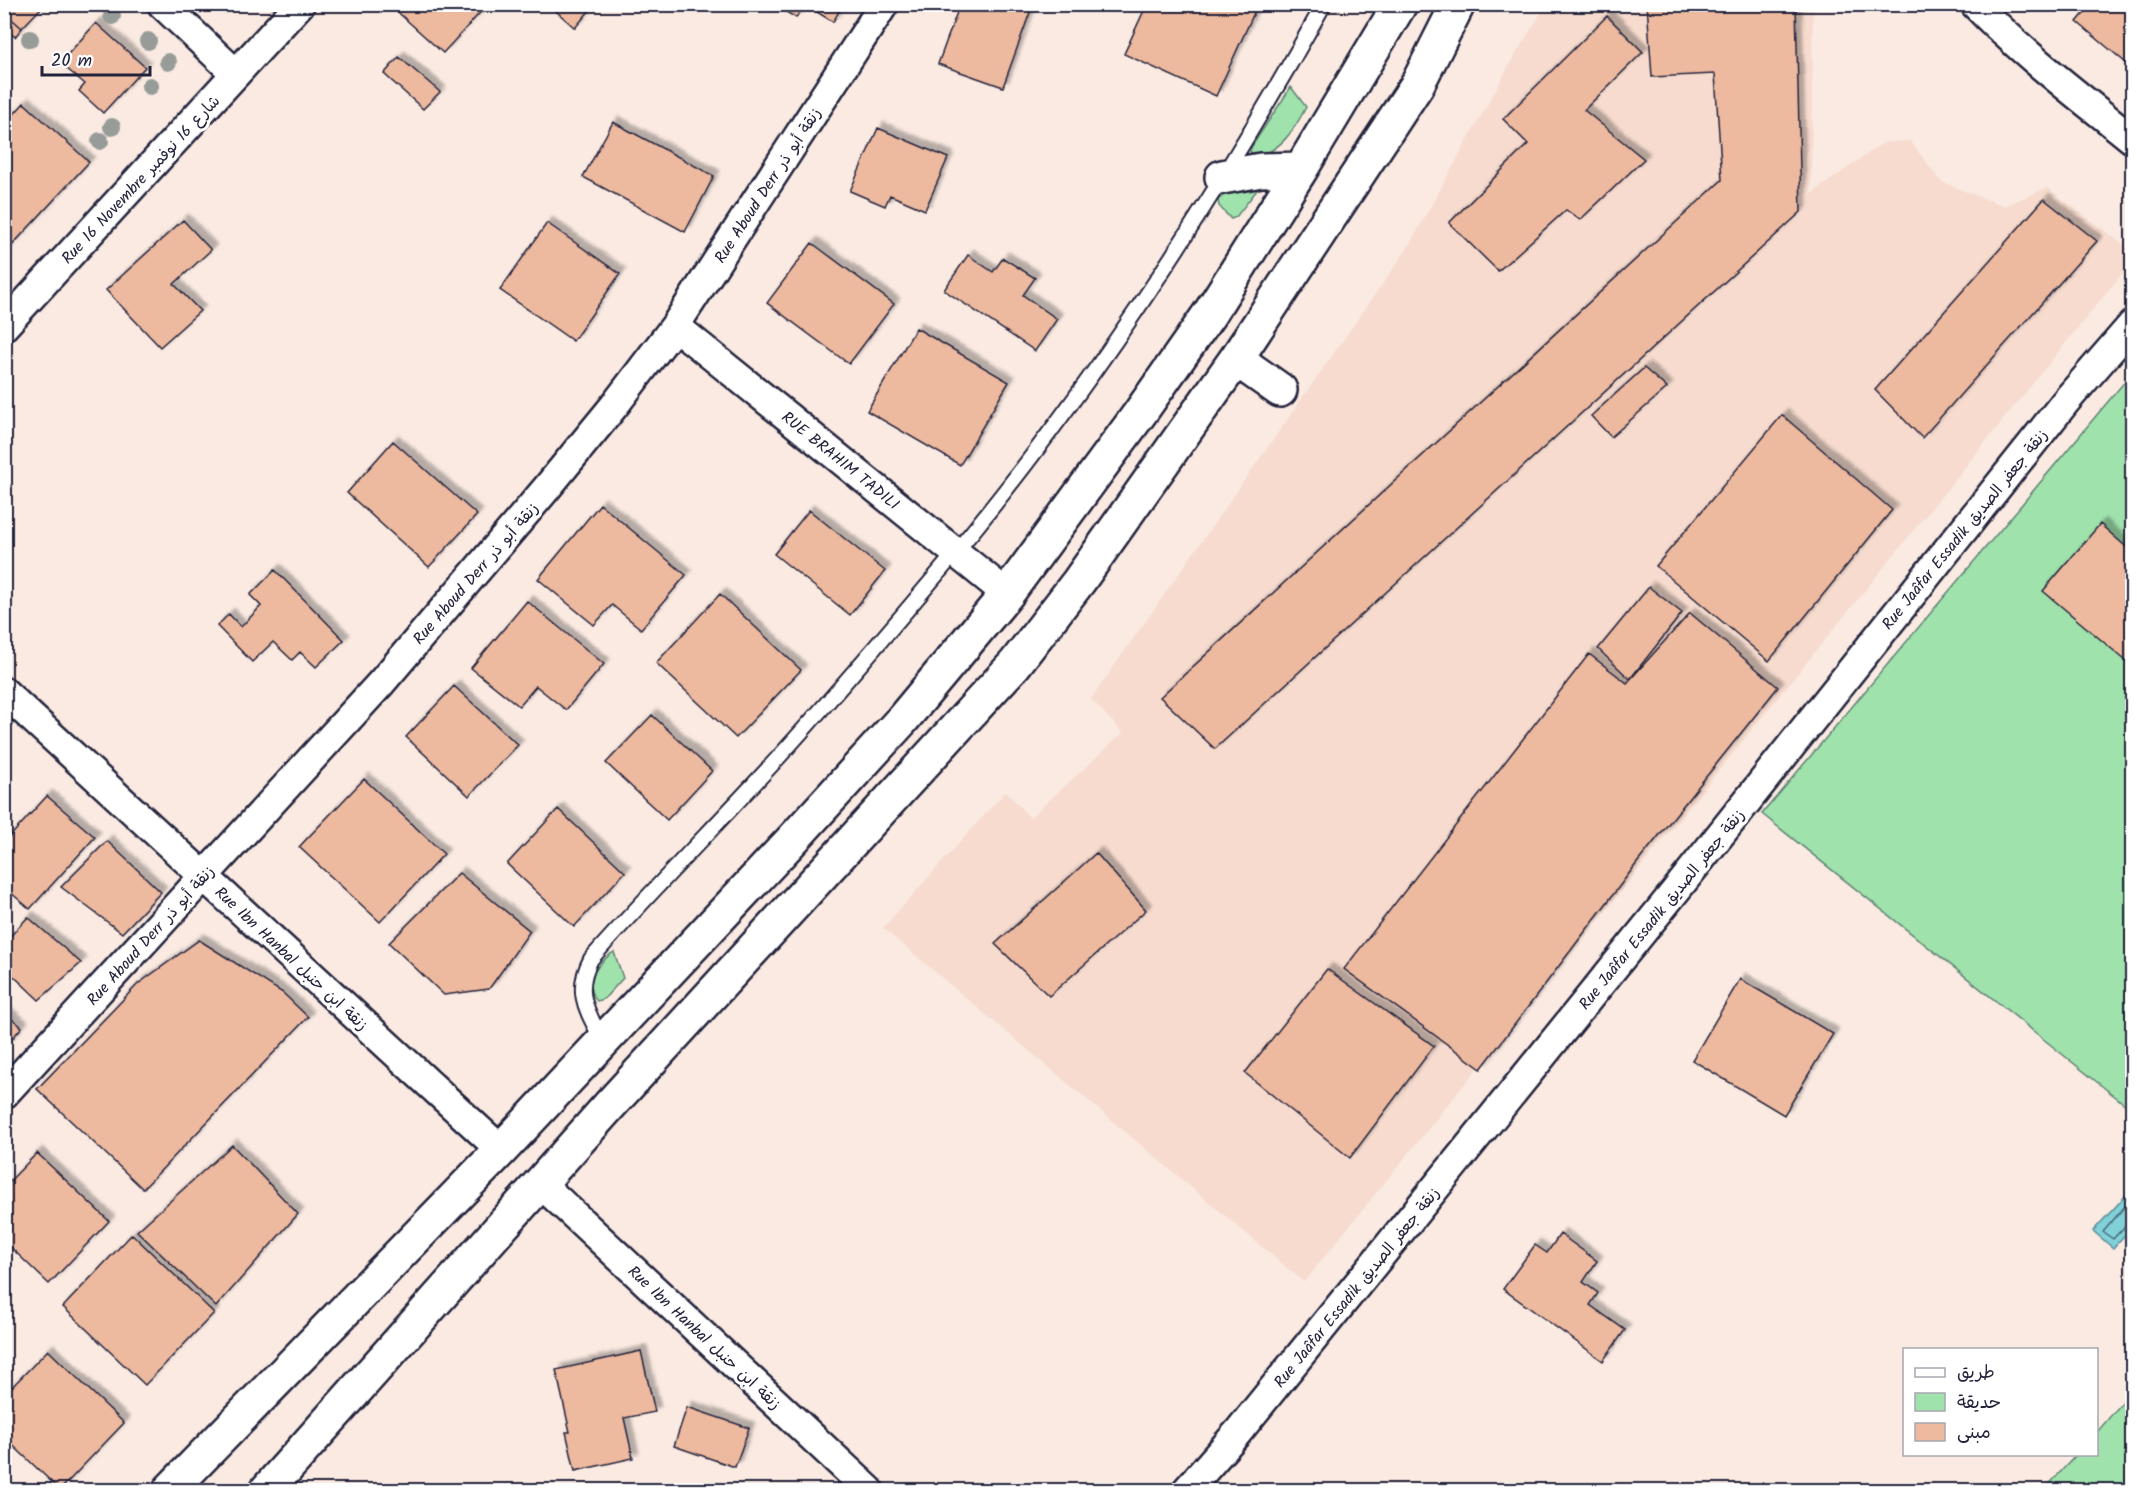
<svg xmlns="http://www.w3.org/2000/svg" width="2137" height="1495" font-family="Kalam,'Playpen Sans Arabic',sans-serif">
<defs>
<filter id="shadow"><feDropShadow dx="5.5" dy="-5.5" stdDeviation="1.5" flood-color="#0004"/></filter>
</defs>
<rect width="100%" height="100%" fill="#faeae2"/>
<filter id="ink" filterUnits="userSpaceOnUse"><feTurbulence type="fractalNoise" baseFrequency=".0167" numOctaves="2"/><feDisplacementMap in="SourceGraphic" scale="12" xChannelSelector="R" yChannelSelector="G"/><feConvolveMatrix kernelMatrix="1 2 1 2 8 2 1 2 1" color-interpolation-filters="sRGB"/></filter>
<g filter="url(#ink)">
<path fill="#f6dbce" d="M1546 5H1813L1811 194 1883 143 1910 141 1941 182 2004 206 2047 188 2132 251V261L1304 1282 883 928 1006 791 1030 818 1123 733 1091 699 1407 249 1510 64Z"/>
<path fill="#9fe2ac" stroke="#608274" stroke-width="1.5" d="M1291 87 1306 107C1295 129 1280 152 1255 157L1250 151 1252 146Z
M1243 180 1257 186V190L1236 217 1231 219 1219 206 1218 200Z
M2132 373V1110L1762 814Z
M614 952 623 978 604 999 597 1001C581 986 599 960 614 952Z
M2132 1391V1490H2044L2076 1455 2096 1454 2097 1432Z"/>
<path fill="#81d2d8" stroke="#5b8c99" stroke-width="1.5" d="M2132 1189V1227L2113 1248 2093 1231Z"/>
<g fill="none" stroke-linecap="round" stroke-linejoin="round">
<path stroke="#48687a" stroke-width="1.5" d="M2132 1198 2103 1232 2113 1239 2126 1225 2132 1224"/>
</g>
<path fill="#edb99f" stroke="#22223b" stroke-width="1.5" filter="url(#shadow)" d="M4 4H15L4 16Z
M15 4H40L42 7 22 28 6 14Z
M214 4H232L224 13Z
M393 4H488L443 53 391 6Z
M548 4H595L575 28Z
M773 4H804L796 18Z
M804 4H843L833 22Z
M960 4H1033L1003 87 938 64Z
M1147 4H1258L1216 96 1124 54Z
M1647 4H1796L1801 212 1215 749 1160 697 1722 180 1715 74 1652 77Z
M2092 4H2132V68L2077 22Z
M6 14 22 28 15 37 4 28V16Z
M1607 16 1643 52 1584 110 1644 159 1580 220 1566 210 1498 271 1449 223 1528 144 1503 119Z
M96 23 145 67 103 113 79 91 85 84 60 63Z
M399 57 440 92 423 109 384 74Z
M24 103 89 162 4 254V125Z
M613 122 714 176 685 232 583 177Z
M878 128 948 158 925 210 890 195 885 206 850 191Z
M2044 199 2097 241 1922 438 1875 390Z
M183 220 211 250 174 284 200 311 160 347 106 290Z
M547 223 620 274 573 341 500 290Z
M812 243 894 304 849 364 767 303Z
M968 255 993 272 1003 258 1035 278 1023 295 1057 319 1035 351 944 290Z
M916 328 1009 382 960 465 867 411Z
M1644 368 1667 388 1611 437 1591 416Z
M1782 415 1892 510 1769 661 1656 566Z
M393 441 477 515 429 567 347 493Z
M600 504 686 575 641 629 612 605 594 625 538 579Z
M809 510 885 571 850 615 774 554Z
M2100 524 2132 552V666L2043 591Z
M275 570 344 640 316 667 300 652 292 660 273 642 252 662 217 626 229 614 241 627 261 606 250 595Z
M1649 587 1682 613 1630 679 1598 649Z
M720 594 801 670 736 738 656 663Z
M527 601 604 664 566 710 536 686 519 706 471 668Z
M1690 613 1778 687 1637 863 1481 1069 1344 969 1589 654 1627 683Z
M454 686 518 745 469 796 406 737Z
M652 715 712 771 667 820 606 763Z
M364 779 444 854 380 922 299 847Z
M47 796 95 837 30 909 4 887V843Z
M558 809 625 872 574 927 507 864Z
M107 841 161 892 122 933 61 887Z
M1096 853 1146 910 1049 996 995 944Z
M459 873 530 931 489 989 444 995 389 943Z
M28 917 81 963 39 1000 4 967V943Z
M199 940 283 993 308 1017 143 1189 37 1089 138 984Z
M1327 969 1434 1046 1350 1158 1245 1073Z
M1740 979 1833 1034 1784 1115 1692 1060Z
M4 1012 22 1027 4 1048Z
M232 1145 298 1214 216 1307 137 1231Z
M37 1153 109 1221 49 1284 4 1241V1187Z
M132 1234 214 1313 145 1385 63 1307Z
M1560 1234 1597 1261 1583 1282 1598 1293 1590 1305 1625 1330 1603 1361 1503 1289 1535 1245 1547 1253Z
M48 1350 124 1423 60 1490 4 1437V1395Z
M641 1351 655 1412 624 1418 633 1458 575 1471 566 1432H570L556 1370Z
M687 1407 749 1428 735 1467 674 1446Z"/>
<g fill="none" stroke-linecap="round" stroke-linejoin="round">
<g stroke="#22223b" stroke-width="18">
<path id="service" d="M603 1042C588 1012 573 993 591 959 651 891 715 827 777 759 838 692 897 622 955 553 1096 383 1217 196 1324 4"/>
</g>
<g stroke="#22223b" stroke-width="33">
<path id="minor" d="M162 4 236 74
M1975 4C2023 54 2079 96 2132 139
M4 326 300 4
M675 326 1007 594
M4 692 501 1150
M4 1094 381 683 546 489 614 406 675 326 884 4
M541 1184 869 1490
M1187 1490 1238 1432 1677 889 2066 401 2132 325"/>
</g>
<g stroke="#22223b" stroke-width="38">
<path id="primary" d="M1222 177 1261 170 1301 169
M1236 359 1280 390
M170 1490 501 1150 794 838 902 720 1007 594 1140 413 1210 313 1301 169 1400 4
M267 1490 609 1106 1015 664 1079 581 1236 359 1417 85 1458 4"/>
</g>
<use href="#service" stroke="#fff" stroke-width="14"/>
<use href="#minor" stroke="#fff" stroke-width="28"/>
<use href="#primary" stroke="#fff" stroke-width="33"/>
</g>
<g fill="#989c99">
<circle cx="112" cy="16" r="9"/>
<circle cx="30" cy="39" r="9"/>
<circle cx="148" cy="41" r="9"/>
<circle cx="168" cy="62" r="9"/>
<circle cx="150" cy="86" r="9"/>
<circle cx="112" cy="127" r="9"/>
<circle cx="100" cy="141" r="9"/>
</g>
</g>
<g text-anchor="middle" stroke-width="6" stroke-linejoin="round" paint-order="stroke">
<g font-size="16" fill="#22223b" stroke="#fff">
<text transform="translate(140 179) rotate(-47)" y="6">Rue 16 Novembre شارع 16 نوفمبر</text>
<text transform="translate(767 185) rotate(-57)" y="6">Rue Aboud Derr زنقة أبو ذر</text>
<text transform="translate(841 460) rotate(39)" y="6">RUE BRAHIM TADILI</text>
<text transform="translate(1964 529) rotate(-51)" y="6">Rue Jaâfar Essadik زنقة جعفر الصديق</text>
<text transform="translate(475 573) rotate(-49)" y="6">Rue Aboud Derr زنقة أبو ذر</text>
<text transform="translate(1661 909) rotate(-51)" y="6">Rue Jaâfar Essadik زنقة جعفر الصديق</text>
<text transform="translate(150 935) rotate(-48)" y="6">Rue Aboud Derr زنقة أبو ذر</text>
<text transform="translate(292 958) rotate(43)" y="6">Rue Ibn Hanbal زنقة ابن حنبل</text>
<text transform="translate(1356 1287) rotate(-51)" y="6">Rue Jaâfar Essadik زنقة جعفر الصديق</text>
<text transform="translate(705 1337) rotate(43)" y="6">Rue Ibn Hanbal زنقة ابن حنبل</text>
</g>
</g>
<rect width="2137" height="1495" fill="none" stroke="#fff" stroke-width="24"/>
<rect x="12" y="12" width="2113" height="1471" fill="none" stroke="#22223b" stroke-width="2" filter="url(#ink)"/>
<rect x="1903" y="1348" width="195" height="108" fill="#ffffff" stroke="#a7a7b1" stroke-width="1.5"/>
<rect x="1915" y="1368" width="30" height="9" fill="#ffffff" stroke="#a7a7b1" stroke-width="1.5"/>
<text x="1957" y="1378" font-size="18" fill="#22223b">طريق</text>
<rect x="1915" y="1393" width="30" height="18" fill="#9fe2ac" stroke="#a7a7b1" stroke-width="1.5"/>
<text x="1957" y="1408" font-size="18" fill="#22223b">حديقة</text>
<rect x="1915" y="1423" width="30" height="18" fill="#edb99f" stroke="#a7a7b1" stroke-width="1.5"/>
<text x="1957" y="1438" font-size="18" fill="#22223b">مبنى</text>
<path d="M42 66v9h108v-9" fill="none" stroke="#22223b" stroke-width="3"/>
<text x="51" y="66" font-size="18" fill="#22223b" stroke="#ffffff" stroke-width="4.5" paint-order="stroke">20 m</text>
</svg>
